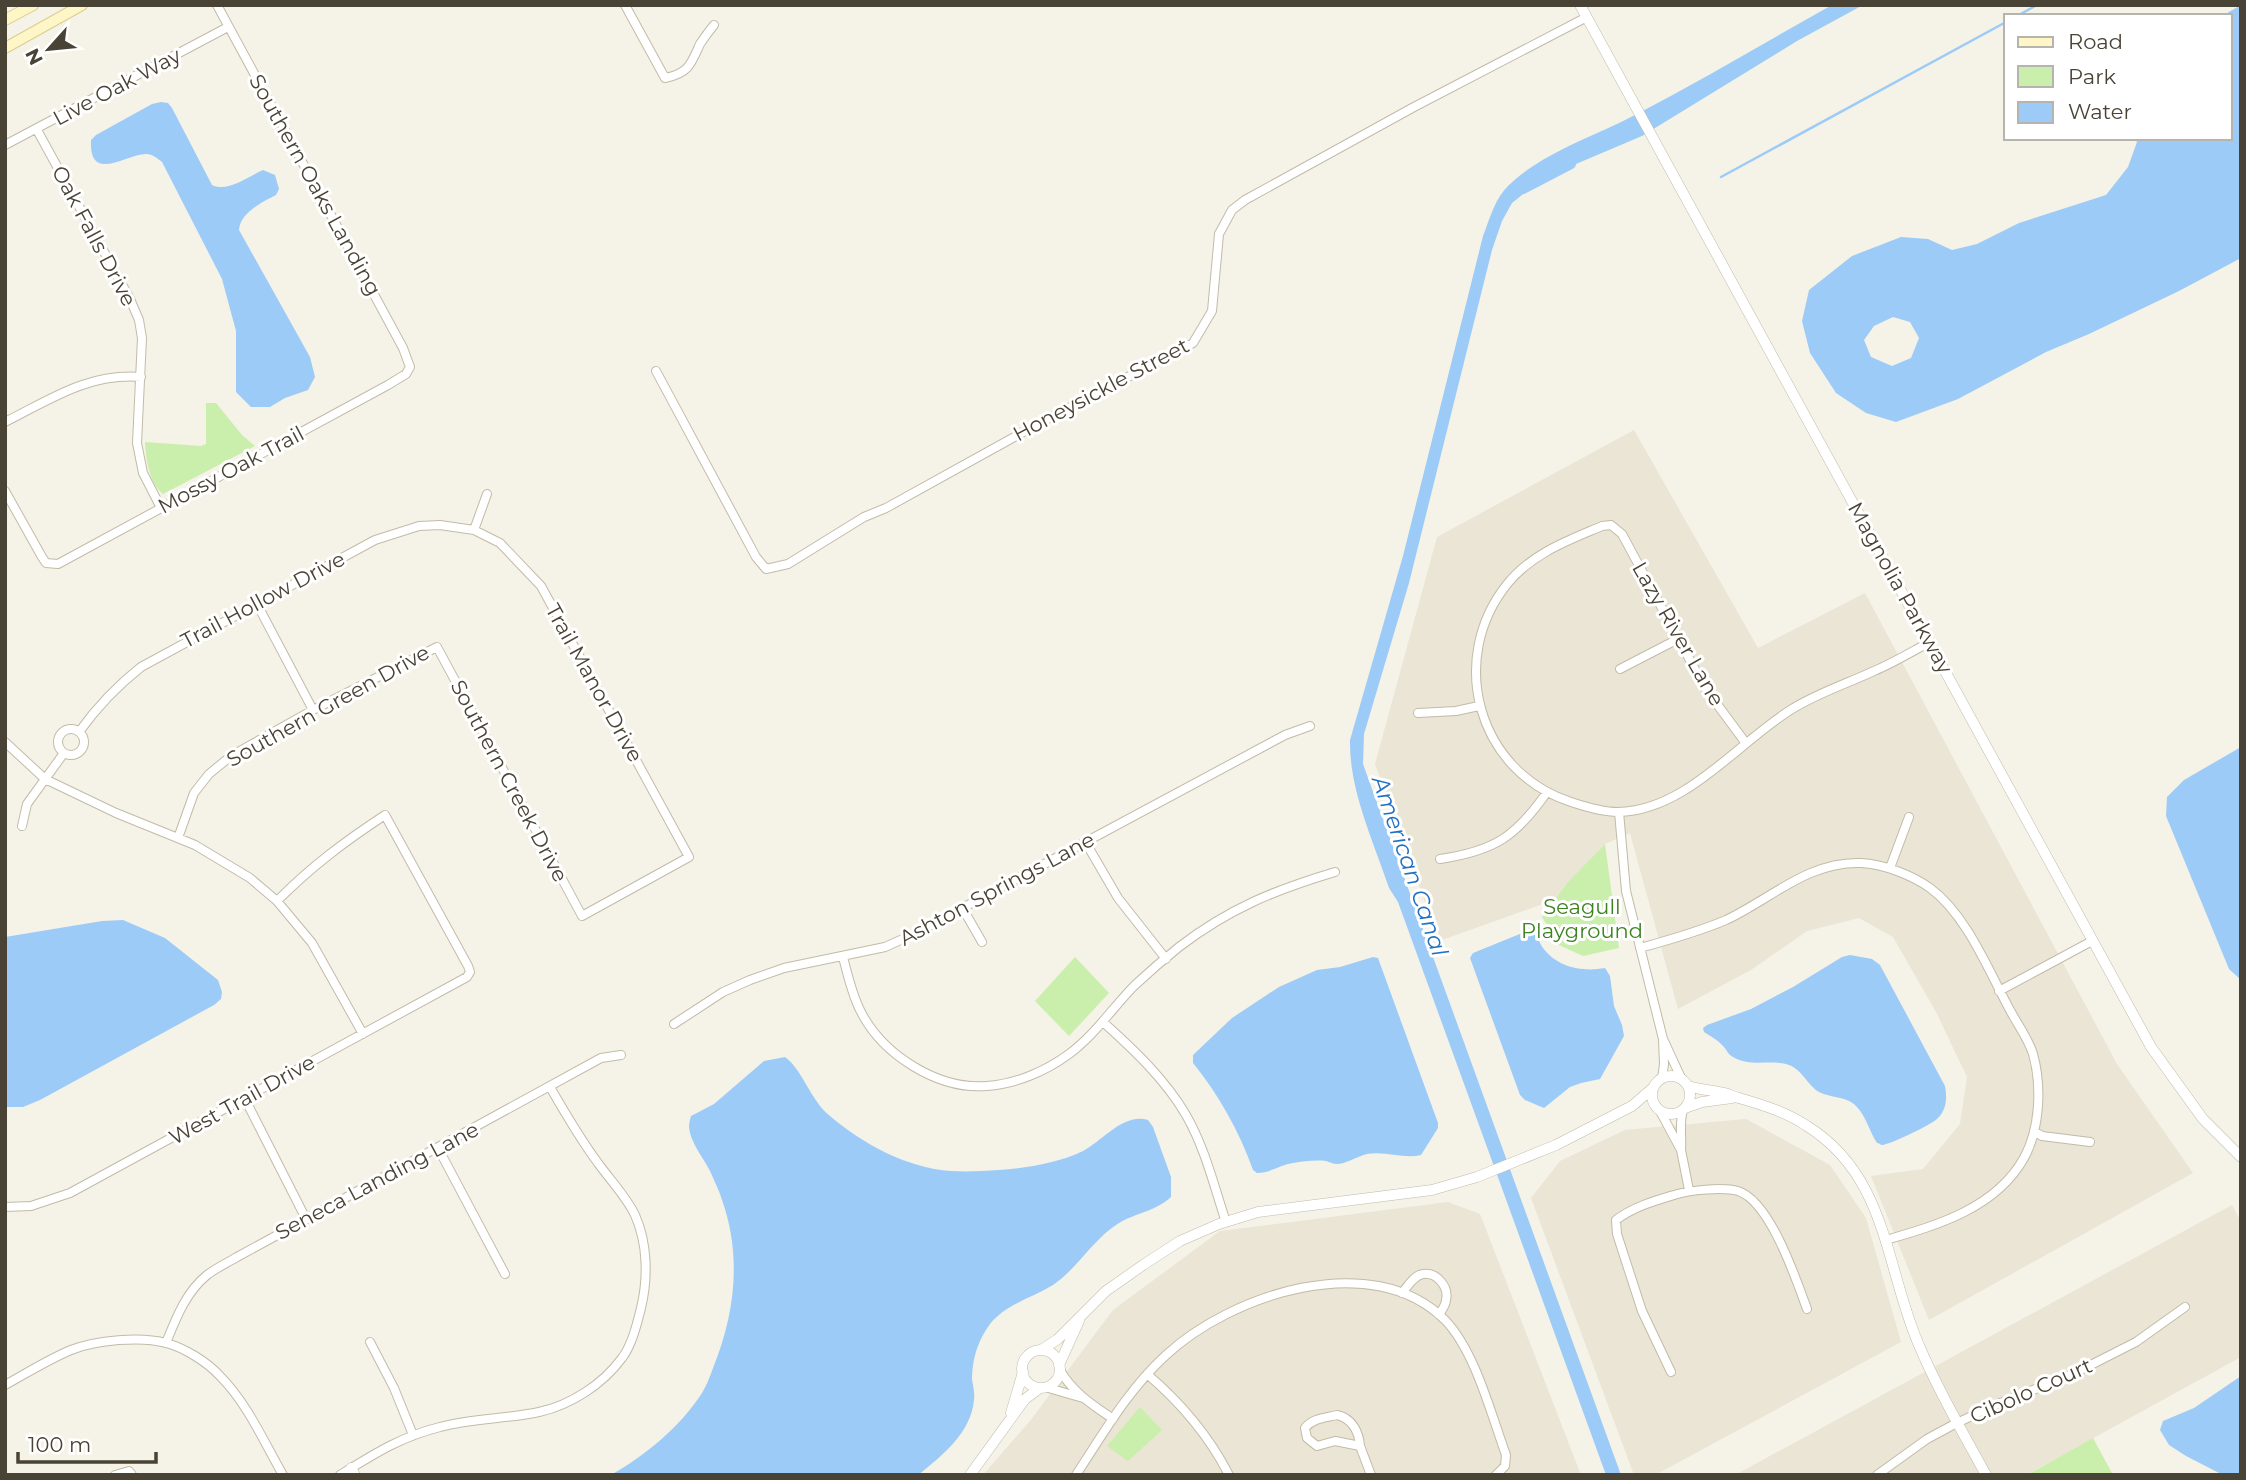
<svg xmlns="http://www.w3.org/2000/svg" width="2246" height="1480" font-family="Montserrat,sans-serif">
<rect width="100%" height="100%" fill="#f5f2e7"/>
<path fill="#eae5d4" d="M1634 430 1758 648 1865 593 2117 1064 2193 1173 1929 1320 1871 1176 1923 1169 1960 1124 1967 1077 1936 1012 1893 937 1859 918 1807 931 1751 970 1678 1009 1630 833 1605 844 1567 883 1554 900 1439 941 1375 764 1437 537Z
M1746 1119 1830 1165 1866 1218 1901 1342 1655 1475H1634L1531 1198 1560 1161 1625 1130Z
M1448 1202 1480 1214 1581 1475H983L1030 1421 1113 1310 1220 1231Z
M2232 1205 2241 1222V1357L2026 1475H1735Z"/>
<path fill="#caeeab" d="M206 403H216L242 435 255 446 163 494C149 483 146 459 145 442L201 446 206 444Z
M1605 844 1619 948 1583 956 1559 945 1542 917 1567 883Z
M1075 957 1109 993 1069 1036 1035 1001Z
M1140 1407 1162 1430 1128 1461 1107 1446Z
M2093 1438 2113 1475H2027Z"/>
<path fill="#9dcbf8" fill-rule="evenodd" d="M1832 5H1863L1797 41 1642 136 1543 178 1512 203 1502 221 1492 250 1409 583 1364 734 1363 764 1621 1475H1606L1398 902 1389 888C1373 840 1349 790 1350 740L1403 556 1483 236C1490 218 1495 198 1509 185 1542 153 1595 136 1635 115 1702 80 1766 42 1832 5Z
M2241 5V258L2179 291 2089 334 2046 352 1958 399 1896 422 1866 413 1836 393 1810 353 1802 321 1809 290 1852 256 1901 237 1928 239 1952 250 1977 244 2019 223 2106 195 2128 167 2137 142 2134 138H2230V16H2222ZM1893 317 1910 322 1919 338 1911 358 1892 366 1871 357 1864 340 1874 326Z
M161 102 168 103 172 108 212 185C227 193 249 176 263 170L275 175 279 189 276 195C262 202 240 213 239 230L310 357 315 377 308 390 285 398 270 407H251L236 392V331L222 279 162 162C157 158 154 155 147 154 127 153 89 185 91 140L96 135 152 104Z
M2241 747V980L2229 969 2166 816 2167 797 2184 780Z
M123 920 165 938 218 980 222 992 221 999 214 1005 40 1100 23 1107H5V937L102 921Z
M1530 930C1538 934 1538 941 1543 948 1558 968 1583 972 1605 968L1610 976 1614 1006 1622 1025 1624 1036 1600 1079 1581 1083 1570 1087 1544 1108 1525 1100 1520 1095 1470 958 1473 953Z
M1850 955 1872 959 1880 965 1945 1086C1947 1097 1947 1109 1938 1118 1933 1124 1889 1145 1882 1145 1881 1145 1879 1143 1877 1143 1869 1131 1866 1115 1855 1105 1845 1096 1831 1098 1819 1092 1806 1084 1802 1068 1786 1064 1768 1060 1750 1067 1733 1057 1727 1054 1727 1049 1722 1045 1718 1040 1710 1036 1704 1032L1703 1028 1707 1025 1751 1009 1793 987 1842 957Z
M1373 957 1378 958 1438 1123V1128L1421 1155C1404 1159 1386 1151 1367 1154 1358 1156 1346 1164 1337 1164 1333 1164 1330 1162 1326 1161 1316 1160 1303 1161 1293 1163 1280 1165 1270 1173 1257 1173L1253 1170C1239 1131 1219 1095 1193 1063V1055L1232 1018 1279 987 1317 970 1340 967Z
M785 1057C803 1070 810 1100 830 1116 863 1144 907 1168 951 1171 967 1172 983 1171 999 1170 1027 1168 1058 1163 1083 1151 1104 1140 1123 1113 1148 1120L1153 1127 1171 1177V1197C1156 1211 1136 1213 1119 1223 1093 1239 1078 1268 1053 1285 1032 1298 1006 1304 990 1324 978 1340 972 1359 972 1379 973 1386 975 1393 974 1400 971 1433 942 1456 918 1475H611C647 1454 679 1428 702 1393 707 1385 710 1376 713 1368 735 1314 742 1256 722 1200 719 1190 714 1180 710 1171 703 1157 690 1142 689 1127 689 1123 690 1120 691 1116L714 1104 764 1061Z
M2241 1376V1475H2223L2186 1456 2169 1445 2160 1430 2163 1421 2194 1408Z"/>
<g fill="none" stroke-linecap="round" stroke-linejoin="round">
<path stroke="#9dcbf8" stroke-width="2.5" d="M2017 16 2037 5
M1721 177 2006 22"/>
<path stroke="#9dcbf8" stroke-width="10" d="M1523 189 1571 164"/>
<g stroke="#c2bba8" stroke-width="10">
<path id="minor" d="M625 5 665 78C689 73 691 64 700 44 704 38 709 31 714 25
M37 130 130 299 139 320 142 338 137 443 143 473 161 508
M5 145 228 27
M656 371 756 557 766 569 788 564 864 517 886 508 1036 425 1193 343 1212 311 1219 234 1232 210 1245 200 1414 107 1587 17
M5 422C51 399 88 373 141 377
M5 491 42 557 46 563 58 564 388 385 406 374 410 367 403 348 217 5
M474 530 487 494
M257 604 313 710
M1620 669 1678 639
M1418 713 1456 711 1479 706
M58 742a13 13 0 1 1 26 0a13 13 0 1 1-26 0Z
M79 732C97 707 117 686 141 667L375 540 419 526 440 525 474 530 500 543 541 586 689 857 582 916 437 647 313 710 231 756 209 774 194 793 178 838
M5 742 45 779 116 813 195 845 250 878 277 901 312 943 363 1034
M1745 742 1705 688 1622 534 1611 525 1602 526C1567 541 1533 553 1508 583 1446 659 1478 772 1571 802 1586 807 1602 812 1618 812 1686 811 1738 742 1792 709 1818 693 1846 684 1874 671 1893 663 1911 652 1930 642
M1619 812 1626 891 1663 1039 1664 1064 1662 1079
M22 826 27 804 64 753
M1086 843 1118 898 1166 959
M1440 859C1494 851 1516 837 1547 792
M1890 868 1909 817
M963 909 982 942
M1640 948C1669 940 1698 932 1726 920 1771 899 1808 861 1861 863 1883 864 1912 875 1930 888 1967 915 1989 972 2011 1012 2018 1025 2029 1040 2033 1054 2042 1086 2040 1129 2024 1158 1996 1208 1938 1225 1886 1240
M843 957C848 976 852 995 861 1012 883 1055 938 1090 987 1086 1016 1084 1046 1071 1069 1054 1095 1035 1113 1007 1135 985 1149 972 1164 959 1179 947 1230 908 1275 890 1335 872
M1999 991 2092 941
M1103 1022C1134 1050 1165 1079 1186 1115 1205 1148 1214 1186 1226 1222
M674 1024 723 992 750 980 784 968 885 947 914 934 1285 735 1310 726
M1664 1041 1682 1080
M245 1099 306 1219
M1660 1111 1681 1150 1689 1190
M2034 1131 2042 1136 2090 1142
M438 1148 505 1274
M1681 1150C1682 1136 1679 1124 1683 1110
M5 1207 31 1206 70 1193 467 977 470 972 468 966 385 815C344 842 312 866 277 901
M1402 1293C1408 1286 1414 1275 1423 1274 1437 1272 1449 1287 1446 1300 1446 1305 1441 1311 1439 1315
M370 1342 394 1388 413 1435
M166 1343C176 1318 186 1292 207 1275 216 1268 227 1263 237 1257L601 1058 621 1055
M1060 1370C1072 1392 1093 1405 1113 1419
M1671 1372 1642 1311 1617 1234 1616 1220C1633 1207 1654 1201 1674 1195 1689 1190 1723 1187 1738 1191 1770 1201 1796 1279 1807 1309
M1147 1374C1180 1402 1209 1436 1229 1475
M5 1385C27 1373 49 1359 71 1350 96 1340 141 1336 166 1343 185 1348 207 1362 220 1376 247 1403 264 1442 283 1475
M1045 1387 1083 1398
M1337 1415C1352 1418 1359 1432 1360 1446L1335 1441 1317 1446 1307 1438 1305 1428C1313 1418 1325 1418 1337 1415Z
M1360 1446 1371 1475
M115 1475 129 1471 132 1475
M340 1475C374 1454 400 1437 440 1427 472 1418 507 1419 539 1412 571 1405 603 1384 622 1358 632 1345 637 1324 641 1308 648 1279 648 1244 635 1215 626 1196 610 1180 598 1163 580 1139 565 1113 550 1087
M1076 1475C1103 1434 1128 1390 1165 1356 1230 1295 1372 1247 1445 1320 1475 1351 1491 1414 1506 1455L1505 1466 1496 1475
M1877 1475 1927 1439 1953 1425 1988 1408 2073 1374 2136 1342 2185 1307"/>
</g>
<g stroke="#c2bba8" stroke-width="11">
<path id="tertiary" d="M1580 5 2151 1047 2203 1119 2241 1157
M1652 1095a19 19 0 1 1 38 0a19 19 0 1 1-38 0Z
M1688 1086C1700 1090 1712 1090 1724 1093 1729 1094 1734 1097 1739 1098 1763 1105 1786 1112 1807 1126 1887 1176 1885 1265 1918 1343 1937 1388 1962 1431 1986 1475
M1685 1108 1702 1102 1732 1098
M1041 1350 1058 1339 1106 1291 1143 1265 1180 1241 1219 1224 1258 1212 1432 1190 1477 1177 1556 1145 1632 1106 1654 1087
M1022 1369a19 19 0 1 1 38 0a19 19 0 1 1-38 0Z
M1059 1365 1079 1321
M1011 1413 1023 1372
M351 1468 355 1475
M970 1475 1025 1399 1040 1388"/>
</g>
<g stroke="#d9cd92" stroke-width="12">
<path id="secondary" d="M5 20 33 5
M5 48 82 5"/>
</g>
<use href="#minor" stroke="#fff" stroke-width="8"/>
<use href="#tertiary" stroke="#fff" stroke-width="10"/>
<use href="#secondary" stroke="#fff6c7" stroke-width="10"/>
</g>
<g text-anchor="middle" stroke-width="6" stroke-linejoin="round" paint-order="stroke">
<g font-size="21" fill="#494335" stroke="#fff">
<text transform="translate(117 87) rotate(-28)" y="7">Live Oak Way</text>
<text transform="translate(315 185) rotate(61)" y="7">Southern Oaks Landing</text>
<text transform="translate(94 236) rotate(62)" y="7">Oak Falls Drive</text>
<text transform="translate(1101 390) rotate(-28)" y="7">Honeysickle Street</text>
<text transform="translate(231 470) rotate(-28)" y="7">Mossy Oak Trail</text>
<text transform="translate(1900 588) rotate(61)" y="7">Magnolia Parkway</text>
<text transform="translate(263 600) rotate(-28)" y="7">Trail Hollow Drive</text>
<text transform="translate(1678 634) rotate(60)" y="7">Lazy River Lane</text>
<text transform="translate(594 683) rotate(61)" y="7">Trail Manor Drive</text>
<text transform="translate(328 706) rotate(-29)" y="7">Southern Green Drive</text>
<text transform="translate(509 781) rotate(62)" y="7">Southern Creek Drive</text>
<text transform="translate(997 889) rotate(-28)" y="7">Ashton Springs Lane</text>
<text transform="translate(242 1100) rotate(-29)" y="7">West Trail Drive</text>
<text transform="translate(377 1181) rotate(-28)" y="7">Seneca Landing Lane</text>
<text transform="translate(2031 1391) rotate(-24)" y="7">Cibolo Court</text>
</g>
<g font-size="21" fill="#3d8221" stroke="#fff">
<text x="1582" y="914">Seagull<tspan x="1582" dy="24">Playground</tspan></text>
</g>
<g font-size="23" font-style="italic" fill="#2270c1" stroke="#fff">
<text transform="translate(1410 866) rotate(71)" y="8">American Canal</text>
</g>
</g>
<rect width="2246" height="1480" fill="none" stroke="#494335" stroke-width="14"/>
<rect x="2004" y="14" width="228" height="126" fill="#ffffff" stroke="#b6b4ae" stroke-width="2"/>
<rect x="2018" y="37" width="35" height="10" fill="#fff6c7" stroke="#b6b4ae" stroke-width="2"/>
<text x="2068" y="49" font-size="21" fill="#494335">Road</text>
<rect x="2018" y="66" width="35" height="21" fill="#caeeab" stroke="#b6b4ae" stroke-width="2"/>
<text x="2068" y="84" font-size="21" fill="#494335">Park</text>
<rect x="2018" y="102" width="35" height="21" fill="#9dcbf8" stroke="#b6b4ae" stroke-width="2"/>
<text x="2068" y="119" font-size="21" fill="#494335">Water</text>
<g transform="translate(49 49) rotate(243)" stroke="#ffffff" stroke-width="5" paint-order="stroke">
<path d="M0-5L12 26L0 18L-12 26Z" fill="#494335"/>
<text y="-10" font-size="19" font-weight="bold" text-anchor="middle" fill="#494335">N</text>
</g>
<path d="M18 1452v10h138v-10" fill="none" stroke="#494335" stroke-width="3.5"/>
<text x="28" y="1452" font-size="21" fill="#494335" stroke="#ffffff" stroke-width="5" paint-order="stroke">100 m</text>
</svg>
